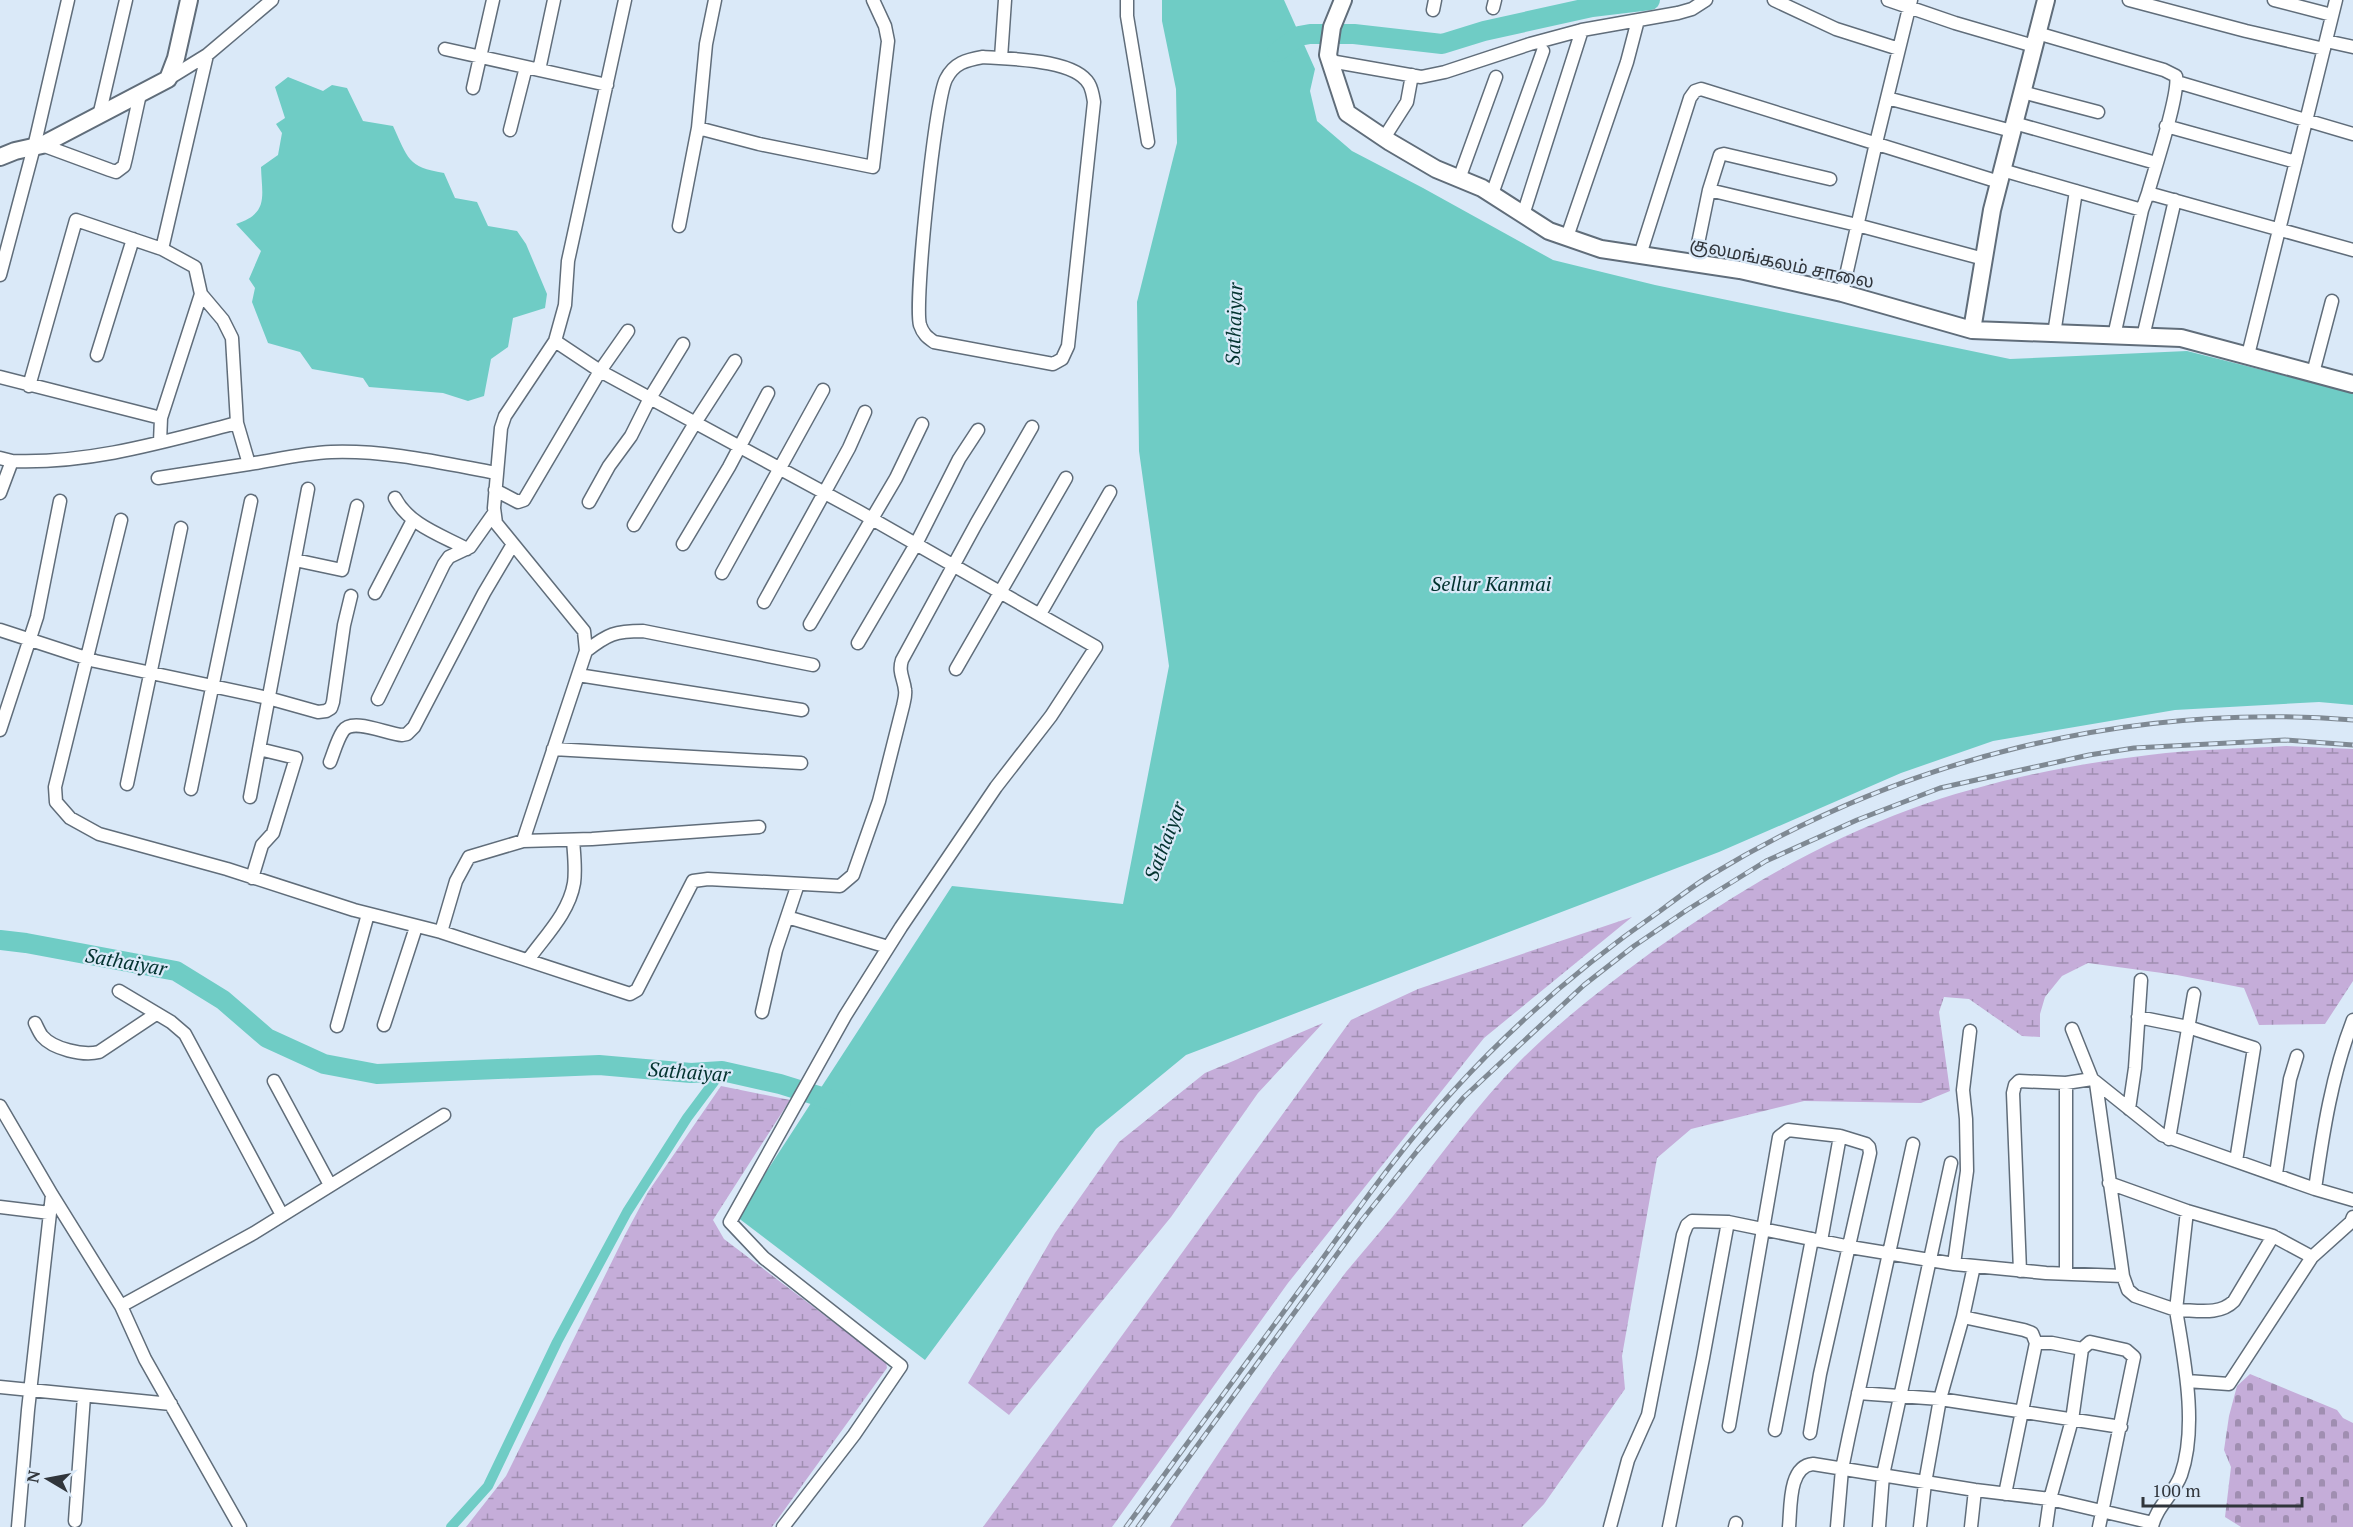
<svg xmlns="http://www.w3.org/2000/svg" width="2353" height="1527" font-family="'PT Serif','Noto Sans Tamil',serif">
<defs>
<pattern id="wetland-marsh" width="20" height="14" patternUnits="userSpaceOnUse" patternTransform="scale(1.5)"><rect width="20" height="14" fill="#c5add9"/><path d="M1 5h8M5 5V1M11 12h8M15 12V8" fill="none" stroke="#a08eb1"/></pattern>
<pattern id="cemetery-stones" width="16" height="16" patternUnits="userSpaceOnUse" patternTransform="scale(1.5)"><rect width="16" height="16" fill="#c5add9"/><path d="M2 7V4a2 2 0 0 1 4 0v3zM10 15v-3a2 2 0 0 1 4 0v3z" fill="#a08eb1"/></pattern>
</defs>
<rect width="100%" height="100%" fill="#dae9f8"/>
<path fill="url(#wetland-marsh)" d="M2286 746 2353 749V981L2325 1024 2259 1025 2244 988 2177 975 2088 963 2062 976 2045 997 2040 1014V1037L2022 1036 1969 999 1944 997 1939 1012 1950 1091 1921 1103 1804 1101 1691 1129 1657 1158 1622 1356 1625 1389 1544 1504 1522 1527H1170C1226 1441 1284 1354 1346 1272 1366 1248 1387 1224 1406 1200 1443 1152 1478 1104 1520 1061 1561 1020 1607 985 1653 951 1733 894 1818 843 1911 809 1984 782 2072 764 2149 755 2194 749 2240 749 2286 746Z
M1632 917 1484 1038 1288 1283 1112 1527H983L1351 1020 1418 989Z
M1323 1023 1258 1093 1171 1217 1009 1415 968 1383 1055 1233 1119 1142 1205 1073Z
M721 1086 790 1100 713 1220 724 1239 886 1362 887 1368 772 1527H466L506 1476 625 1235 648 1192Z"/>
<path fill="url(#cemetery-stones)" d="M2250 1374 2337 1410 2343 1418 2353 1423V1527H2241L2225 1517 2231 1467 2224 1450 2229 1416 2237 1386Z"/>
<path fill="#6fccc5" d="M1162 0H1284L1315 69 1310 91 1317 121 1352 151 1423 188 1553 260 1655 285 2010 359 2187 351 2353 393V705L2319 702 2175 710 1993 741 1901 773 1719 852 1186 1055 1096 1129 925 1360 737 1217 952 886 1123 904 1169 666 1139 451 1137 302 1177 143 1176 89 1162 21Z
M288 77 323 91 332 85 347 88 363 121 393 126C408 158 407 167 444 173L455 198 477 202 488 226 517 231 526 244 547 294 545 308 513 318 508 347 491 359 484 396 468 401 443 393 369 387 363 378 312 369 300 352 268 343 252 302 255 288 249 279 261 251 236 224C269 213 262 197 261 167L278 155 282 133 276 124 285 118 275 87Z"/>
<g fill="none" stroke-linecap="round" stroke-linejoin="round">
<path stroke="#6fccc5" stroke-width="10" d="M451 1527 488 1486 557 1342 627 1212 687 1118 722 1071"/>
<path stroke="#6fccc5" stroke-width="20" d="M1277 52 1299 36 1310 34H1354L1442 44 1484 31 1592 7 1650 0
M0 940 26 943 176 971 223 1000 267 1038 324 1064 377 1074 599 1065 691 1073 722 1071 780 1084 841 1103"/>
<g stroke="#606d7a" stroke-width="15">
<path id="street" d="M625 0 568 261 565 305 555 341 600 371 628 331
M715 0 706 44 698 128 759 144 873 167 888 41 885 26 873 0
M1127 0V16L1148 142
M1774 0 1836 29 1899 49
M1888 0 1955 23 2034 46
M2129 0 2246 31 2324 49
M2274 0 2332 15
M1493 8 1495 0
M1433 10 1435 0
M2037 33 2164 70 2176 76C2180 93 2154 171 2148 193
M2326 41 2353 47
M445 49 607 85
M207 55 272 0
M983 57C1009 59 1075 59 1089 84 1092 89 1093 96 1094 102L1068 346 1062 359 1053 364 934 342C927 337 923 334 920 325 914 303 935 101 946 79 954 63 966 60 983 57Z
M1001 58 1005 0
M1330 61 1421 77 1445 72 1530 44 1582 30
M539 70 554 0
M2177 82 2353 134
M473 88 493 0
M2022 92 2098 112
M1887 98 2012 131
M99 116 126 0
M2014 123 2156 163
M2166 126 2296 162
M510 130 526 67
M1384 138 1407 102 1412 75
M42 145 110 170 116 172 124 166 126 158 140 94
M2002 170 2142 210 2148 193 2353 250
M1459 179 1496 77
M1709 190 1857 225 1984 259
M1492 194 1543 51
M1523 215 1582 30 1678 13 1692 9 1706 0
M679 226 698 128
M1567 237 1627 62 1638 20
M1640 255 1690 98 1695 91 1701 89 1999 182
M1694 263 1709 190 1720 155 1724 154 1830 179
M0 275 34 147 68 0
M1842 293 1876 143 1911 0
M201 294 223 320 232 338 237 423
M2054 334 2076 191
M2114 336 2142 210
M2143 337 2175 200
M97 355 133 239
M2248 355 2336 0
M2313 373 2332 301
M0 377 161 418 160 442
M29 386 76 220 162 249
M161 418 201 294 195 267 162 249 207 55 168 79
M0 458 12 461
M158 478 249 464
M495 490 518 502 524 500 600 371 858 511 1096 647 1051 716 996 787 901 927 845 1016 730 1222 764 1258 901 1366 854 1435 783 1527
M0 493 12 461C89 464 163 442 237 423L249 464C275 460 304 453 331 452 387 450 442 463 496 473
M395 498C409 525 441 535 467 549
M589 502 609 466 631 436 650 398 683 344
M121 520 55 787 56 802 70 818 99 834 227 869 354 910 441 932 630 994 637 990 693 881 708 879 840 886 853 875 879 801 903 706C904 701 906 695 905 690 904 679 898 672 902 660L976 524 1032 427
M634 525 695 423 735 361
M683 544 729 467 768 393
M295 560 342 570 357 506
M722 573 823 390
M375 593 413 520
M764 602 849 448 865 412
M1040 614 1110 492
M810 624 896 478 922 424
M0 630 95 661 268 698 318 712 326 711 331 708 333 702 344 625 351 596
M858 643 916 544 959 459 978 430
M586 651C608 634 615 631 643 631L813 665
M956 669 1066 478
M578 675 802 710
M378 699 444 564 449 557 470 547 494 513
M0 730 37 617 60 501
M553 749 801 763
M330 762C334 752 337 740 343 731 352 717 387 734 402 735L407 734 414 727 484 593 513 544
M127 784 181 528
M191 789 251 501
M250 797 308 489
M523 841 592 839 759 827
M252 878 262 845 273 833 296 758 259 749
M787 917 888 947
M441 932 456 881 469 857 523 841 586 651 584 631 496 523 494 508 501 428 505 416 555 341
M528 960C545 936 569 913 574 883 576 869 574 854 573 840
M119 991 171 1022 185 1034 282 1215
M762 1012 776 950 798 884
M2138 1017 2188 1027 2254 1048 2236 1161
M35 1023C37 1027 39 1032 42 1036 53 1049 83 1056 99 1052L156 1014
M384 1025 416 927
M337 1026 368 914
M2072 1029 2092 1079 2162 1135 2315 1189 2353 1200
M274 1081 330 1185
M2066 1083V1273
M2096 1083 2123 1276 2128 1290 2135 1296 2176 1310C2184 1359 2198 1426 2181 1475 2174 1494 2156 1507 2152 1527
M0 1106 52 1195 121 1306 145 1359 240 1527
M2129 1109 2135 1068 2141 980
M2169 1139 2194 994
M2276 1174 2290 1079 2297 1056
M2109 1183 2187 1211 2273 1236
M2315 1189C2323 1132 2332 1074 2353 1020
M0 1207 50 1213
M2187 1211 2176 1310C2196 1310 2219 1316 2234 1301L2273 1236 2312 1257
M1954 1264 1967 1171 1966 1119 1963 1090 1970 1031
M1974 1266 1963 1317 2024 1330 2032 1333 2036 1343 2005 1494
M2020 1271 2013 1093 2015 1085 2019 1081 2066 1083 2092 1079
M121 1306 254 1233 444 1115
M2036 1343H2052L2082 1349
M2187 1381 2229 1384 2312 1257 2351 1222 2353 1217
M0 1387 171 1404
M1858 1393 1940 1399 2121 1427
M1729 1426 1779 1137 1788 1130 1840 1136 1821 1241
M1775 1430 1812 1239
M1810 1433 1820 1374 1870 1153 1869 1147 1866 1144 1840 1136
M75 1521 84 1396
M18 1527 28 1410 52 1195
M1610 1527 1628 1460 1648 1415 1683 1235 1687 1225 1692 1221 1728 1222 1850 1247 1954 1264 2046 1273 2123 1276
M1669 1527 1703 1358 1728 1222
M1735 1527 1736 1523
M1789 1527C1791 1508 1788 1466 1813 1464L1975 1490 2050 1499 2153 1523
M1837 1527 1842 1469 1849 1435 1913 1144
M1879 1527 1883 1475 1951 1163
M1920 1527 1925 1483 1940 1399 1963 1317
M1971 1527 1975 1490
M2046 1527 2050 1499 2072 1420 2082 1349 2090 1342 2126 1350 2134 1357 2099 1527"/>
</g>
<g stroke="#606d7a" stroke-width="20">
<path id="secondary" d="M1343 0 1332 27 1328 55 1347 113 1390 142 1436 169 1482 188 1549 231 1601 249 1740 270 1842 293 1972 330 2181 338 2353 384
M0 157 15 151 42 145 168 79 176 58 189 0
M1972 330 1992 210 2046 0"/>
</g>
<use href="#street" stroke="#fff" stroke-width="12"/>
<use href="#secondary" stroke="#fff" stroke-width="16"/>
<g stroke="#7f8993" stroke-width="5">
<path id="rail" d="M1126 1527C1189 1441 1252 1355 1315 1269 1359 1208 1403 1145 1454 1090 1515 1023 1585 963 1660 911 1676 899 1693 886 1711 875 1901 759 2130 702 2353 720
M1138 1527 1362 1220 1418 1150 1464 1097 1584 985 1634 946 1687 910 1766 861 1857 820 1940 788 2089 755 2134 748 2285 740 2353 745"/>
</g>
<use href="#rail" stroke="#dae9f8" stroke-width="3" stroke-dasharray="9" stroke-linecap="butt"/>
</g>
<g text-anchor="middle" stroke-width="4.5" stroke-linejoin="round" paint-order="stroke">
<g font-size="18" fill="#30353b" stroke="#dae9f8">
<text transform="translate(1782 263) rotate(12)" y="6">குலமங்கலம் சாலை</text>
</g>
<g font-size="20" font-style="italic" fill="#02322f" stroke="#dae9f8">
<text transform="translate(1234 324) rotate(-88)" y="7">Sathaiyar</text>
<text x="1491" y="591">Sellur Kanmai</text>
<text transform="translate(1165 841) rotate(-69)" y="7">Sathaiyar</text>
<text transform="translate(126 962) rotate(10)" y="7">Sathaiyar</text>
<text transform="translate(689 1072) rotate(4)" y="7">Sathaiyar</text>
</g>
</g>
<g transform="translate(48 1479) rotate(280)" stroke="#dae9f8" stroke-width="4.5" paint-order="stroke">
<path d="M0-4.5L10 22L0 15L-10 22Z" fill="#30353b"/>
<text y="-9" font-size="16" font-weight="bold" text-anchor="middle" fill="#30353b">N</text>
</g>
<path d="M2143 1497v9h159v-9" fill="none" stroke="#30353b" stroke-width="3"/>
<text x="2152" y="1497" font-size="18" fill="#30353b" stroke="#dae9f8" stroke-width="4.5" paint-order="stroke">100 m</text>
</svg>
